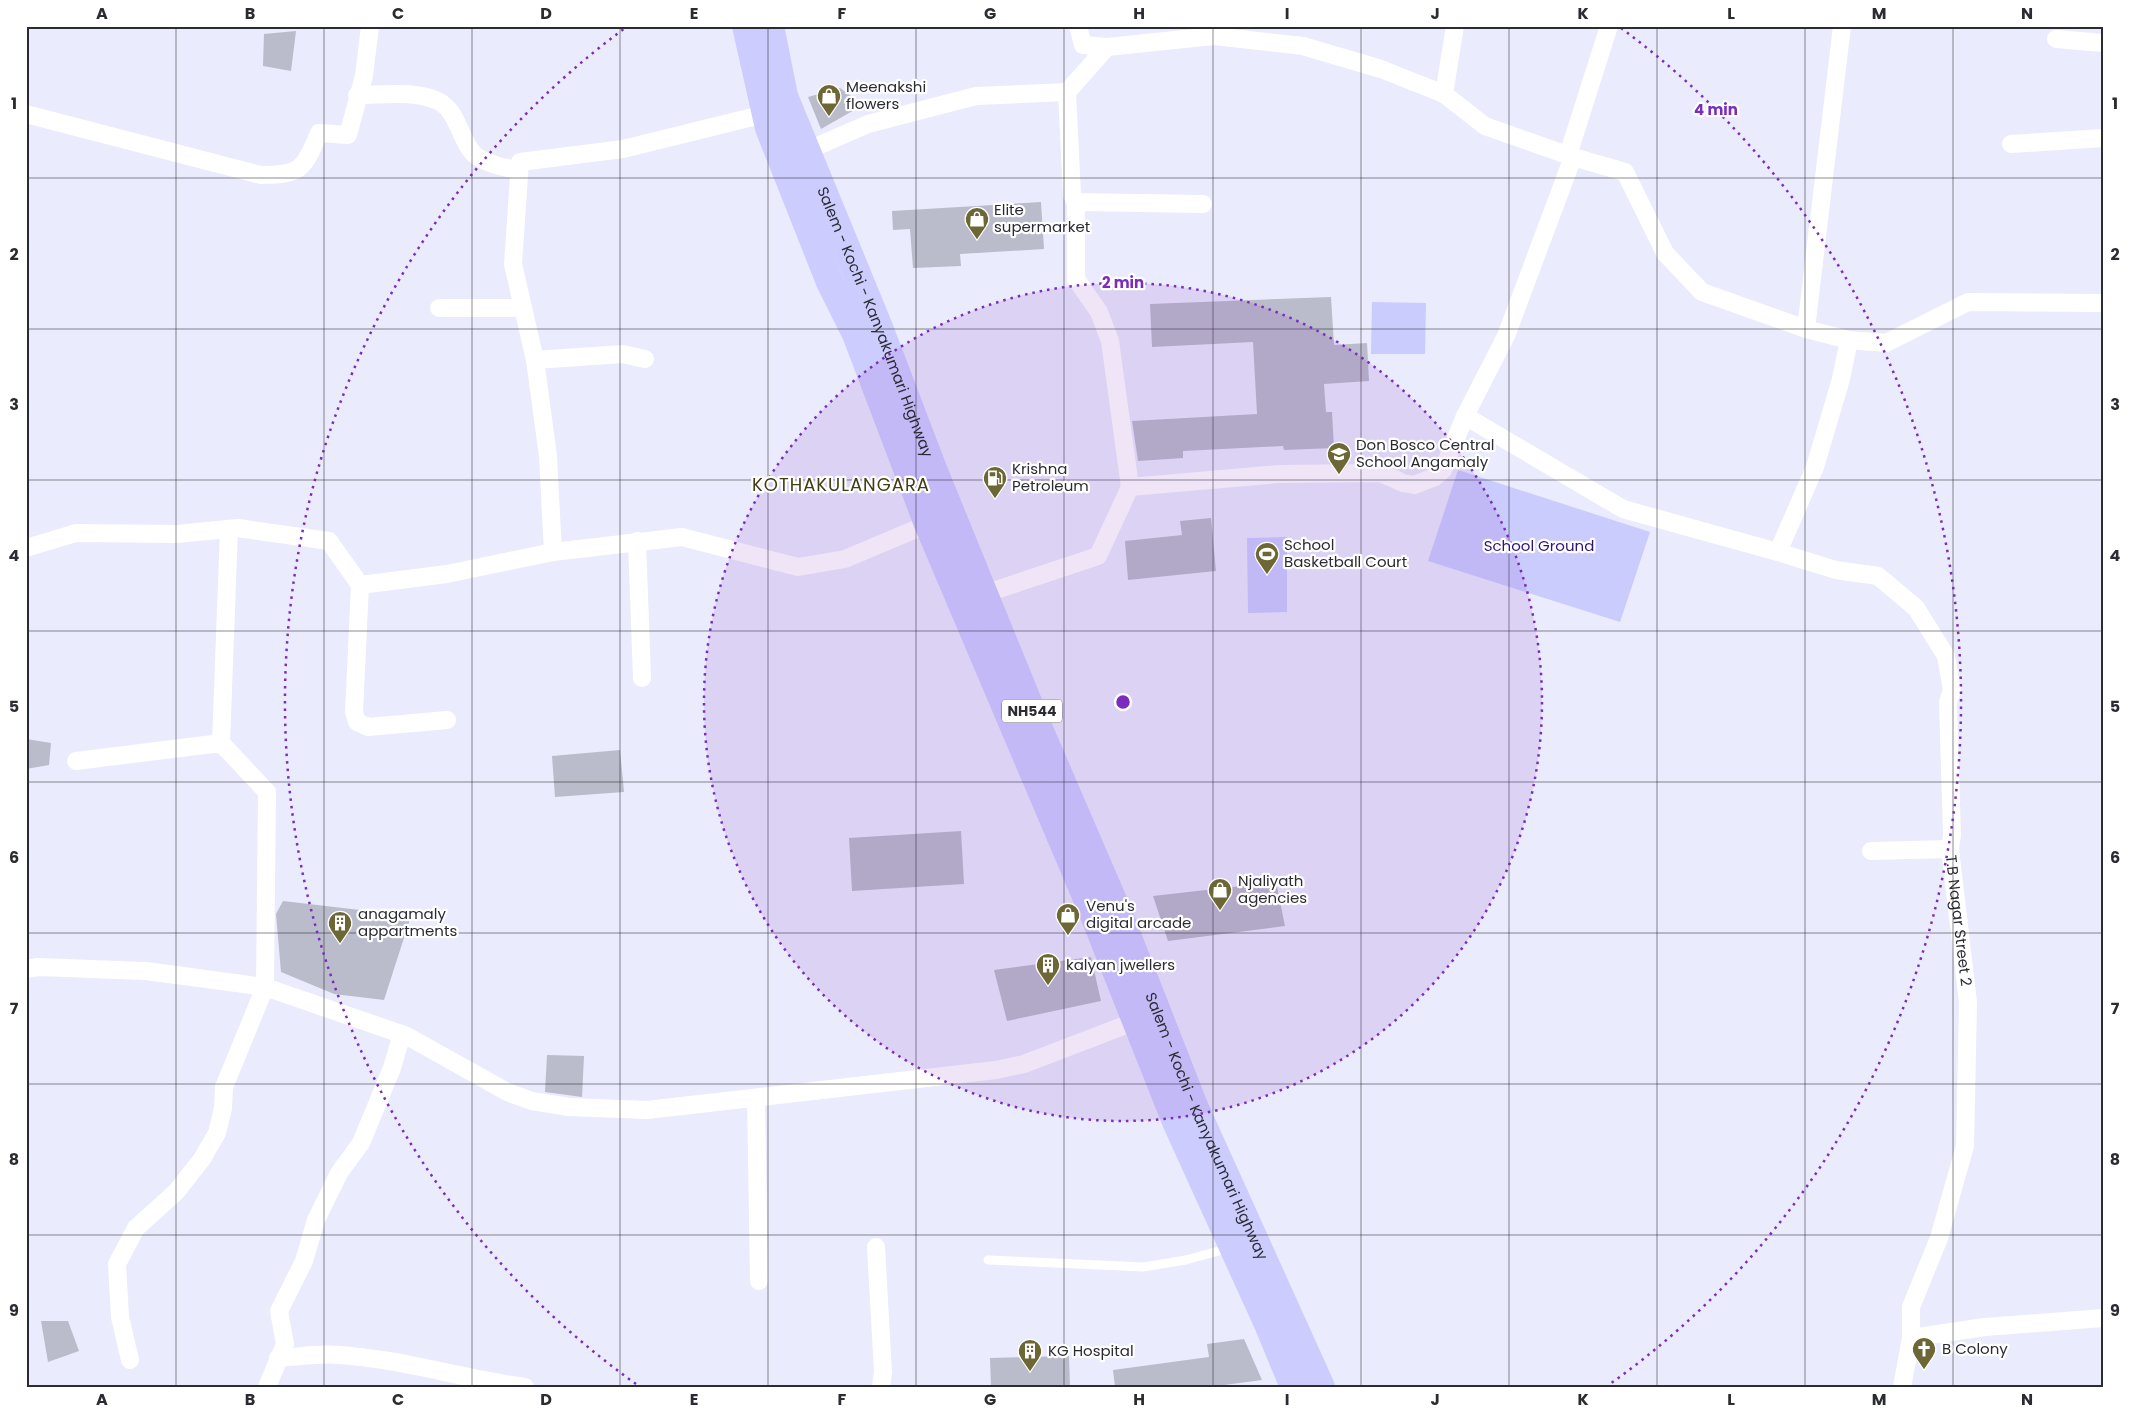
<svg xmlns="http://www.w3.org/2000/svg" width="2129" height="1413" font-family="Poppins,sans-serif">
<rect width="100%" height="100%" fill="#eaebfc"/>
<path fill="#cbccfe" d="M1372 302 1426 303 1425 354H1371Z
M1458 470 1650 532 1620 622 1428 561Z
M1287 537V612L1248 613 1247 538Z"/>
<path fill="#babbcb" d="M296 31 291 71 263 66 264 34Z
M840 88 863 105 821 129 808 97Z
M1041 202 1044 249 960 254 961 266 913 268 910 229 893 230 892 211Z
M1331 297 1334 345 1367 343 1369 381 1324 384 1326 412H1332L1334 448 1284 450 1283 446 1183 451V458L1138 461 1132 421 1257 414 1253 342 1152 347 1150 304Z
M1211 518 1216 571 1128 580 1125 541 1182 535 1180 521Z
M26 739 51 743 49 765 26 769Z
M620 750 624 792 555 797 552 756Z
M961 831 964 884 852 891 849 838Z
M1276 882 1285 926 1168 941 1153 896Z
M283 901 411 916 384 1000 334 994 281 972 276 914Z
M1091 957 1101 1001 1007 1021 994 970Z
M547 1055 584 1056 582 1097 545 1092Z
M41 1321H68L79 1351 48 1362Z
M1244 1339 1262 1380 1209 1387H1115L1113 1370 1209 1357 1207 1344Z
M1069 1356 1070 1387H991L990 1358Z"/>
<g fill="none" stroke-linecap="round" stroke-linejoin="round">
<path stroke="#fff" stroke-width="9" d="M988 1260 1143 1267 1186 1260 1229 1248"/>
<g stroke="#fff" stroke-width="18">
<path d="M1078 26 1083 45 1107 47"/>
<path d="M2056 39 2103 43"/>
<path d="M1067 92 1072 195 1076 202V279L1099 312 1110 341 1130 487"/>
<path d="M1444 94 1455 26"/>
<path d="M357 95C382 95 415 90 438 101 457 110 460 138 472 152 482 163 505 168 519 170"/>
<path d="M26 114 261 175C302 175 304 168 319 133L348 135 364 76 370 26"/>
<path d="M2011 144 2103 138"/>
<path d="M806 151 868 124 976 96 1067 92 1107 47 1214 36 1303 46 1381 69 1444 94 1485 126 1573 157 1625 172 1665 253 1702 292 1806 329 1849 340 1841 379 1815 467 1778 552"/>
<path d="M1568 155 1609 26"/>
<path d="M1076 202 1203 204"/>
<path d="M439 308H521"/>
<path d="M1806 329 1842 26"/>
<path d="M1849 340 1886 343 1968 302 2103 303"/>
<path d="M535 360 623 354 645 359"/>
<path id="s1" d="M1465 416 1623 509 1778 552 1836 570 1878 576 1916 608 1946 656 1952 690 1948 702 1952 835 1950 849 1968 1002 1965 1146 1939 1238 1911 1307V1338L1902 1387"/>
<path d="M637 541 642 678"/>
<path d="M26 548 76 533 177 534 238 528 329 541 360 585 447 574 553 552 682 537 798 567 845 559 928 524"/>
<path d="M553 552 548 456 535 360 513 264 520 162 623 149 765 114"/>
<path d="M360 585 354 712 357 722 368 727 447 720"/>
<path d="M984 594 1098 556 1130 487 1279 474 1381 473 1403 483 1414 485 1435 477 1443 470 1465 416 1506 336 1573 157"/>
<path d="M221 743 229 529"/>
<path d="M76 761 221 743 267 792 265 987 224 1087 223 1108 217 1133 202 1159 176 1192 136 1228 117 1264 120 1317 130 1360"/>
<path d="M1871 851 1950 849"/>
<path d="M26 969 38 967 146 971 265 987 407 1036 507 1092 532 1101 569 1107 647 1110 996 1070 1024 1064 1136 1021"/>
<path d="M756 1098 759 1281"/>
<path d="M876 1247 883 1372 881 1387"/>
<path d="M1911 1338 1985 1327 2103 1318"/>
<path d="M278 1358C298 1357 319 1353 339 1355 402 1359 463 1379 525 1387"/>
<path d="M267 1387 285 1344 279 1311 304 1261 316 1220 339 1173 361 1143 392 1068 402 1034"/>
</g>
<g stroke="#cccdfe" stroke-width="28">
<path d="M746 26 769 128 830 282 856 334 928 524 1094 915 1177 1124 1268 1324 1294 1387"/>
<path id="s2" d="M770 26 784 96 878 325 933 469 1039 729 1118 912 1194 1106 1321 1387"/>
</g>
</g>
<path fill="none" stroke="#2b2b32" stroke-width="1" stroke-opacity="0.55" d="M176 26V1387M324 26V1387M472 26V1387M620 26V1387M768 26V1387M916 26V1387M1064 26V1387M1213 26V1387M1361 26V1387M1509 26V1387M1657 26V1387M1805 26V1387M1953 26V1387M26 178H2103M26 329H2103M26 480H2103M26 631H2103M26 782H2103M26 933H2103M26 1084H2103M26 1235H2103"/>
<circle cx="1123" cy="702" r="419" fill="#7b2cbf" fill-opacity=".12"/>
<g fill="none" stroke="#7b2cbf" stroke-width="2.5" stroke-dasharray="2.5 5">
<circle cx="1123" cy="702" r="419"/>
<path d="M636 1384A838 838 0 0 1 625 28M1621 28A838 838 0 0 1 1610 1384"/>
</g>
<defs>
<g id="shop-pin" transform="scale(1.25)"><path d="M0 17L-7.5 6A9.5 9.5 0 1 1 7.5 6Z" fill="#6c6734" stroke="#fff"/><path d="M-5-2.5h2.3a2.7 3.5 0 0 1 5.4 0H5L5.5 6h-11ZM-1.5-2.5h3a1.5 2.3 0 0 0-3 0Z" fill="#fff"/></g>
<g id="school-pin" transform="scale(1.25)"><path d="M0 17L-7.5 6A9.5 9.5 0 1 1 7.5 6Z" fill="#6c6734" stroke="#fff"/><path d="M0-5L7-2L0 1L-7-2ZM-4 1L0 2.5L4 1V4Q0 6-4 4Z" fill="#fff"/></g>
<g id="fuel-pin" transform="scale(1.25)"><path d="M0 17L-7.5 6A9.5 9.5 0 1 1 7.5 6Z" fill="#6c6734" stroke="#fff"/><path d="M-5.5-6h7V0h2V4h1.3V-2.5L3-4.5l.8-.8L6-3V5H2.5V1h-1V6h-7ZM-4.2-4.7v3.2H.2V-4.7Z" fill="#fff"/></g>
<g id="stadium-pin" transform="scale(1.25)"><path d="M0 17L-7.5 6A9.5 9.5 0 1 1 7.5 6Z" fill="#6c6734" stroke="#fff"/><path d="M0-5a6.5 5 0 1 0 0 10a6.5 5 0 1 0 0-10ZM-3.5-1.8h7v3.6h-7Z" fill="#fff"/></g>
<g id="building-pin" transform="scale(1.25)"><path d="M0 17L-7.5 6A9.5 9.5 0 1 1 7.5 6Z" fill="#6c6734" stroke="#fff"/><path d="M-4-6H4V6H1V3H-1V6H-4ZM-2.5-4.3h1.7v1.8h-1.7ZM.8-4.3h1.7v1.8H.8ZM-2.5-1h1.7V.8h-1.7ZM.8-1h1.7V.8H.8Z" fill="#fff"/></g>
<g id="church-pin" transform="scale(1.25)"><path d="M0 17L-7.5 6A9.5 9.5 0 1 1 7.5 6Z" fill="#6c6734" stroke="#fff"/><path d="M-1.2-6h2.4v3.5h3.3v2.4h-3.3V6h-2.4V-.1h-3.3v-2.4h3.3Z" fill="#fff"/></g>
</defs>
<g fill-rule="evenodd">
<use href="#shop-pin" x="829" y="96"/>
<use href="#shop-pin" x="977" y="219"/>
<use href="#school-pin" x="1339" y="454"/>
<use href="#fuel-pin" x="995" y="478"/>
<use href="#stadium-pin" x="1267" y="554"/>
<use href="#shop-pin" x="1220" y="890"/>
<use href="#shop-pin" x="1068" y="915"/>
<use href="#building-pin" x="340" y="923"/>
<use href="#building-pin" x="1048" y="965"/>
<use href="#church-pin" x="1924" y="1349"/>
<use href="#building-pin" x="1030" y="1351"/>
</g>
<g text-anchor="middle" stroke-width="4.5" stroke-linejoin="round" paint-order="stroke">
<rect fill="#fff" stroke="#6b6b70" stroke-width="1" x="1002" y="699.5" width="60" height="23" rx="4"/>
<g font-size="14" font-weight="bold" fill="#2b2b32">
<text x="1032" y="716">NH544</text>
</g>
<g font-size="15" fill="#2b2b32" stroke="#fff" text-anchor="start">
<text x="846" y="92">Meenakshi<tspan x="846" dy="17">flowers</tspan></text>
<text x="994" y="215">Elite<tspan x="994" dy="17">supermarket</tspan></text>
<text x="1356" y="450">Don Bosco Central<tspan x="1356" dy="17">School Angamaly</tspan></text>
<text x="1012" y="474">Krishna<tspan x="1012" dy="17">Petroleum</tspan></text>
<text x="1284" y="550">School<tspan x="1284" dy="17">Basketball Court</tspan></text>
<text x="1238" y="886">Njaliyath<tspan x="1238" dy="17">agencies</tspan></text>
<text x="1086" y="911">Venu's<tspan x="1086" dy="17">digital arcade</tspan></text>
<text x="358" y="919">anagamaly<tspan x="358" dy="17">appartments</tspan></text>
<text x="1066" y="970">kalyan jwellers</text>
<text x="1942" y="1354">B Colony</text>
<text x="1048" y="1356">KG Hospital</text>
</g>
<g font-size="15" fill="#2b2b32" stroke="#fff">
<text dy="5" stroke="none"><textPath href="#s2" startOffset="315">Salem - Kochi - Kanyakumari Highway</textPath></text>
<text dy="5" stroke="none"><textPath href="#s1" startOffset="820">T.B Nagar Street 2</textPath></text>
<text dy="5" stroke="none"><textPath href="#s2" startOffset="1185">Salem - Kochi - Kanyakumari Highway</textPath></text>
</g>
<g font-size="15" fill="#2e147a" stroke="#fff">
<text x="1539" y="551">School Ground</text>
</g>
<g font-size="18" letter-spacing="1" fill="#423e14" stroke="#fff">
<text x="841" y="491">KOTHAKULANGARA</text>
</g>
</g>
<circle cx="1123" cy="702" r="8" fill="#7b2cbf" stroke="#fff" stroke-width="2.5"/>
<g font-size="15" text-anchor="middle" font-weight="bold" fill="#7b2cbf" stroke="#fff" stroke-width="4.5" stroke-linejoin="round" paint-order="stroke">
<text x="1716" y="115">4 min</text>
<text x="1123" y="288">2 min</text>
</g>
<rect width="2129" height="1413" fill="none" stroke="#ffffff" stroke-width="55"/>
<rect x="28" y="28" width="2074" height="1358" fill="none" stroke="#2b2b32" stroke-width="2"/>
<g font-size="16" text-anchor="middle" font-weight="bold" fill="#2b2b32">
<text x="102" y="19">A</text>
<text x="250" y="19">B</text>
<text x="398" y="19">C</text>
<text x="546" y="19">D</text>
<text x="694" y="19">E</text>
<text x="842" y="19">F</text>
<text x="990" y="19">G</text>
<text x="1139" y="19">H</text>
<text x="1287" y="19">I</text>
<text x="1435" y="19">J</text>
<text x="1583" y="19">K</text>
<text x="1731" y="19">L</text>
<text x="1879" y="19">M</text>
<text x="2027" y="19">N</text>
<text x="14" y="109">1</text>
<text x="2115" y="109">1</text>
<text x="14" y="260">2</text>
<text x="2115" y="260">2</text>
<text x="14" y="410">3</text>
<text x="2115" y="410">3</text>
<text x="14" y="561">4</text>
<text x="2115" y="561">4</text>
<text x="14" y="712">5</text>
<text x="2115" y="712">5</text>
<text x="14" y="863">6</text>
<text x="2115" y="863">6</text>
<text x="14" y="1014">7</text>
<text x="2115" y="1014">7</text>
<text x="14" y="1165">8</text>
<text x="2115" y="1165">8</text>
<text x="14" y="1316">9</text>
<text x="2115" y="1316">9</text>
<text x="102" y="1405">A</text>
<text x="250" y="1405">B</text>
<text x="398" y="1405">C</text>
<text x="546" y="1405">D</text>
<text x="694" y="1405">E</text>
<text x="842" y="1405">F</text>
<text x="990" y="1405">G</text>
<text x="1139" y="1405">H</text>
<text x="1287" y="1405">I</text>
<text x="1435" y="1405">J</text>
<text x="1583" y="1405">K</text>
<text x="1731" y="1405">L</text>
<text x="1879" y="1405">M</text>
<text x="2027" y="1405">N</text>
</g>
</svg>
